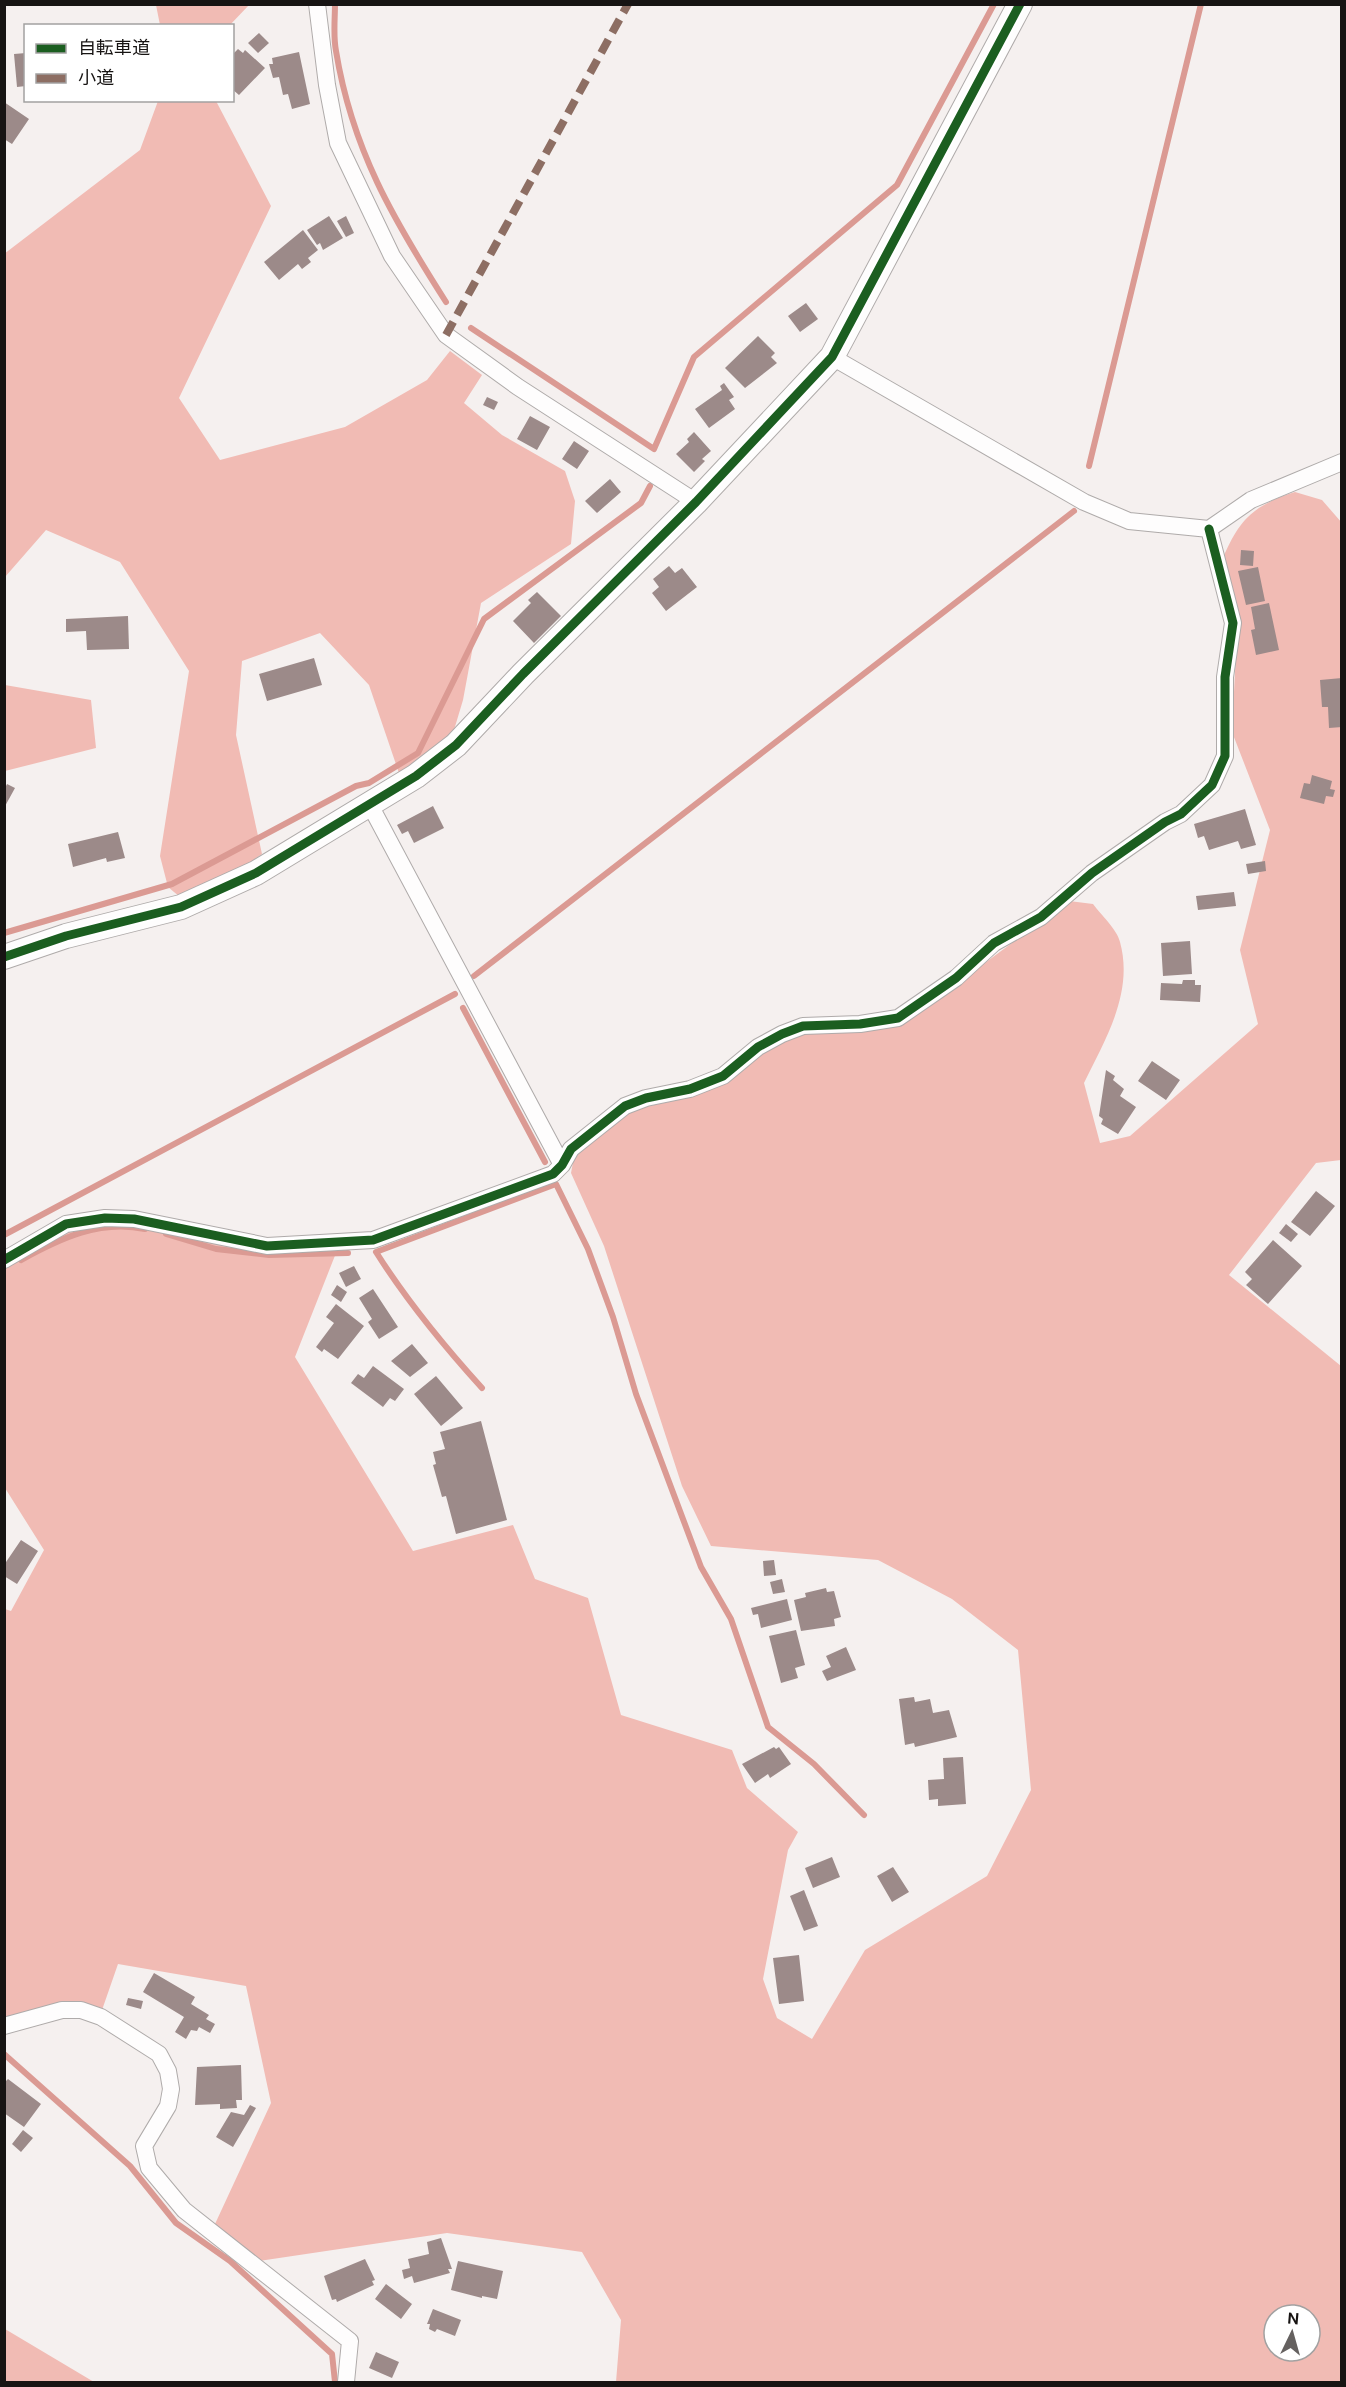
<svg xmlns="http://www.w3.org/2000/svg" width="1346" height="2387" font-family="'DM Sans','Noto Sans JP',sans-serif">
<rect width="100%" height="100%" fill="#f5f0ef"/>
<path fill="#f1bbb4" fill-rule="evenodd" d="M156 5V4L249 5 229 26 160 25Z
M158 101H216L271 206 179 398 220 460 345 427 427 380 450 351 482 375 464 403 502 435 565 471 575 501 571 544 481 603 463 700 451 740 401 779 369 685 320 633 242 661 236 735 262 854 242 868 180 897 168 887 160 856 189 671 120 562 46 530 5 577 4 254 140 150Z
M1295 492 1322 500 1342 523 1341 1160 1316 1163 1229 1275 1341 1366V2382H616L621 2320 582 2252 447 2233 259 2261 215 2224 271 2103 246 1986 118 1964 102 2010 5 2021V1609L11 1611 44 1550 5 1488 4 1266 55 1236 80 1227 137 1225 264 1252 336 1253 295 1357 413 1551 513 1525 535 1579 588 1598 621 1715 732 1750 747 1788 798 1832 788 1850 763 1979 777 2018 812 2039 865 1950 987 1876 1031 1790 1018 1650 952 1599 878 1560 711 1546 682 1486 604 1246 571 1173 574 1157 631 1110 691 1097 723 1083 763 1051 799 1035 899 1023 947 991 1069 901 1093 904C1101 915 1117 929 1120 942 1134 993 1105 1040 1084 1083L1100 1143 1130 1136 1258 1024 1240 950 1270 830 1232 732 1238 612 1222 560C1239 520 1253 505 1295 492ZM1274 2315H1310V2351H1274Z
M5 685 91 700 96 748 5 771Z
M4 2329H5L94 2382H5Z"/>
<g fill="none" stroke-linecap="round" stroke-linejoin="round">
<path stroke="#db9a93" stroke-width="6" d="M335 4C335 19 333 36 336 51 352 149 393 219 446 302
M471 328 654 449 694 357 897 185 994 4
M1089 466 1201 4
M4 933 172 884 356 786 369 783 418 753 484 619 641 503 650 486
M474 976 1074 511
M463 1008 545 1162
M166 1234 216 1249 269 1255 348 1253
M4 1235 455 994
M21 1260C59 1239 100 1219 145 1229
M482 1388C443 1345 407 1301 376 1252L556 1184 588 1249 613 1317 636 1394 701 1567 731 1619 768 1727 814 1764 864 1815
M4 2054 130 2166 176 2223 230 2261 332 2354 335 2382"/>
</g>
<path fill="#9c8a89" d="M259 33 269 43 258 53 248 43Z
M238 49 243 53 245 50 265 68 239 95 232 89V55Z
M299 52 310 104 292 109 288 94 283 95 279 77 273 78 269 64H273L272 58Z
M26 53V86L17 87 14 54Z
M4 102 29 119 12 144 4 139Z
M329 216 343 238 323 250 320 243 317 245 307 230Z
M346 216 354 233 346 237 337 221Z
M303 230 318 250 308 258 311 262 302 269 298 264 279 280 264 262Z
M806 303 818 319 800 332 788 316Z
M758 336 775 353 771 357 777 363 745 388 725 368Z
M724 383 734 397 729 400 735 409 709 428 695 409 722 390 720 386Z
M487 397 498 402 494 410 483 405Z
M530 416 550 427 537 450 517 439Z
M694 432 711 451 702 459 705 461 694 472 676 454 689 442 687 439Z
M574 441 589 451 577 469 562 459Z
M610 479 621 492 597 513 585 501Z
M1241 550 1254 551 1253 566 1240 565Z
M669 566 675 573 682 568 697 587 666 611 652 593 659 587 653 579Z
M1258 567 1265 601 1246 605 1238 571Z
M537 592 561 616 534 643 513 621 531 603 528 600Z
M1269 603 1279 650 1256 655 1251 630 1255 629 1251 607Z
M128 616 129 649 87 650 86 631 66 632V619Z
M314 658 322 685 267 701 259 674Z
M1342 678V727L1329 728 1328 707H1322L1320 680Z
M1312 775 1332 781 1330 789 1335 790 1333 797 1326 796 1324 804 1300 798 1304 783 1310 784Z
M7 784 15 788 4 808V790Z
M433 806 444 828 414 843 408 831 402 834 397 825Z
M1245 809 1256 845 1241 849 1238 841 1209 850 1204 836 1198 838 1194 824Z
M118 832 125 858 107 862 106 858 73 867 68 844Z
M1265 861 1266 871 1248 874 1246 864Z
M1234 892 1236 906 1198 910 1196 896Z
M1190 941 1192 974 1163 976 1161 943Z
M1183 980H1195V985H1201L1200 1002 1160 1000 1161 983 1182 984Z
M1152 1061 1180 1080 1166 1100 1138 1081Z
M1106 1070 1115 1076 1113 1080 1124 1089 1120 1096 1136 1107 1118 1134 1101 1124 1103 1119 1099 1116Z
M1316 1191 1335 1206 1310 1236 1291 1222Z
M1286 1224 1298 1234 1291 1242 1279 1233Z
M1273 1240 1302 1266 1268 1304 1246 1285 1252 1279 1245 1272Z
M354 1266 361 1279 346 1287 339 1273Z
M337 1285 347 1292 341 1302 331 1295Z
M373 1289 398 1327 379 1339 368 1322 372 1319 359 1298Z
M336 1304 364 1326 338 1359 324 1349 322 1352 316 1347 334 1323 326 1317Z
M412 1344 428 1363 410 1377 391 1361Z
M373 1366 404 1389 395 1401 390 1398 383 1407 351 1383 358 1374 364 1378Z
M436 1376 463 1408 441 1426 414 1394Z
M481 1421 507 1520 456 1534 446 1496 442 1497 433 1465 436 1464 433 1452 445 1449 440 1432Z
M21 1540 38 1551 17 1584 4 1576V1565Z
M774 1560 776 1575 764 1576 763 1561Z
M782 1579 785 1592 773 1594 770 1582Z
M826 1588 827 1592 834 1591 841 1617 834 1619 835 1626 801 1631 794 1600 806 1597 805 1593Z
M787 1599 792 1620 761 1628 758 1614 753 1615 751 1608Z
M796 1630 805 1665 795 1668 798 1678 781 1683 769 1636Z
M846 1647 856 1670 827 1681 822 1671 831 1667 826 1656Z
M914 1697 915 1702 930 1699 933 1713 949 1710 957 1737 915 1747 914 1743 905 1745 899 1699Z
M774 1747 776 1749 779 1747 791 1764 770 1778 768 1774 755 1783 742 1764Z
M963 1757 966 1804 938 1806V1799L929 1800 928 1780 944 1779 943 1758Z
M832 1857 840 1877 813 1888 805 1868Z
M893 1867 909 1892 892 1902 877 1876Z
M804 1890 818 1926 804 1931 790 1896Z
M799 1955 804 2001 779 2004 773 1958Z
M154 1973 195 1997 191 2004 209 2015 206 2019 215 2024 210 2033 199 2027 197 2031 191 2030 186 2039 175 2032 184 2017 143 1992Z
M128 1998 143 2001 141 2009 126 2005Z
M241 2065 242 2100H236L237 2108 220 2109V2104L195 2105 197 2067Z
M8 2079 41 2104 24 2127 4 2113V2083Z
M250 2105 256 2108 233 2147 216 2137 231 2112 244 2115Z
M23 2130 33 2138 21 2152 12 2144Z
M441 2238 452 2269H448L450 2273 414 2283 412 2276 404 2279 402 2270 410 2268 408 2259 429 2254 427 2242Z
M365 2259 375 2280 372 2281 374 2285 337 2302 336 2299 332 2300 324 2276Z
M458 2261 503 2271 497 2299 482 2296V2298L451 2290Z
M386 2284 412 2304 401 2319 375 2299Z
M433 2309 461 2320 455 2336 437 2329 435 2332 429 2329 430 2324H427Z
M376 2352 399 2362 392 2378 369 2368Z"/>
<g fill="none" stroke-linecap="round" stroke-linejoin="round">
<g stroke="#afabaa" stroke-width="18">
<path id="street" d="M317 4 327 85 338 143 392 256 446 335 518 387 696 502
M832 357 1084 502 1129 521 1209 529 1251 500 1342 462
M370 805 562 1165
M4 1260 66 1224 105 1218 134 1219 267 1246 373 1240 553 1174 562 1165 571 1149 625 1106 646 1098 690 1089 723 1076 758 1047 782 1034 803 1026 860 1024 898 1018 956 978 994 943 1041 917 1092 873 1165 822 1181 814 1212 785 1225 756V677L1233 623 1209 529
M4 2026 62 2010H81L101 2017 159 2054 168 2071 171 2089 168 2106 144 2146 149 2168 184 2210 350 2341 346 2382"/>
</g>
<g stroke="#afabaa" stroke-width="26">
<path id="secondary" d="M4 957 66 936 181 907 256 873 416 776 456 745 523 674 696 502 832 357 1020 4"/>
</g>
<use href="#street" stroke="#fefdfd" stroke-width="16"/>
<use href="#secondary" stroke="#fefdfd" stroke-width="24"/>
<path stroke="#8d6e63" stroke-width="8" stroke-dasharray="15 8" stroke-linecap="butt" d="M446 335 628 4"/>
<g stroke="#fff" stroke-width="13">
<path id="cycleway" d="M4 957 66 936 181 907 256 873 416 776 456 745 523 674 696 502 832 357 1020 4
M4 1260 66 1224 105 1218 134 1219 267 1246 373 1240 553 1174 562 1165 571 1149 625 1106 646 1098 690 1089 723 1076 758 1047 782 1034 803 1026 860 1024 898 1018 956 978 994 943 1041 917 1092 873 1165 822 1181 814 1212 785 1225 756V677L1233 623 1209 529"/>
</g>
<use href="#cycleway" stroke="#1b5e20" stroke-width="9"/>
</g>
<rect width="1346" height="2387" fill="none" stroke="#171413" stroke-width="12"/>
<rect x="24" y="24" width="210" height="78" fill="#ffffff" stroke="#a2a1a1" stroke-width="1.5"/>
<rect x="36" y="44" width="30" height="9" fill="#1b5e20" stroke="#a2a1a1" stroke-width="1.5"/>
<text x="78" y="54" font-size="18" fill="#171413">自転車道</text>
<rect x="36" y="74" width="30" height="9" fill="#8d6e63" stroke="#a2a1a1" stroke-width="1.5"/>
<text x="78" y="84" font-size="18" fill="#171413">小道</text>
<g transform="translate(1292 2333) rotate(5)"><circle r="28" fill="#ffffff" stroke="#a2a1a1" stroke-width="1.5"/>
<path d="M0-4.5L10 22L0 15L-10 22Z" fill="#656160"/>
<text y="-9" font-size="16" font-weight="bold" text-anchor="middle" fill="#171413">N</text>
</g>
</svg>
